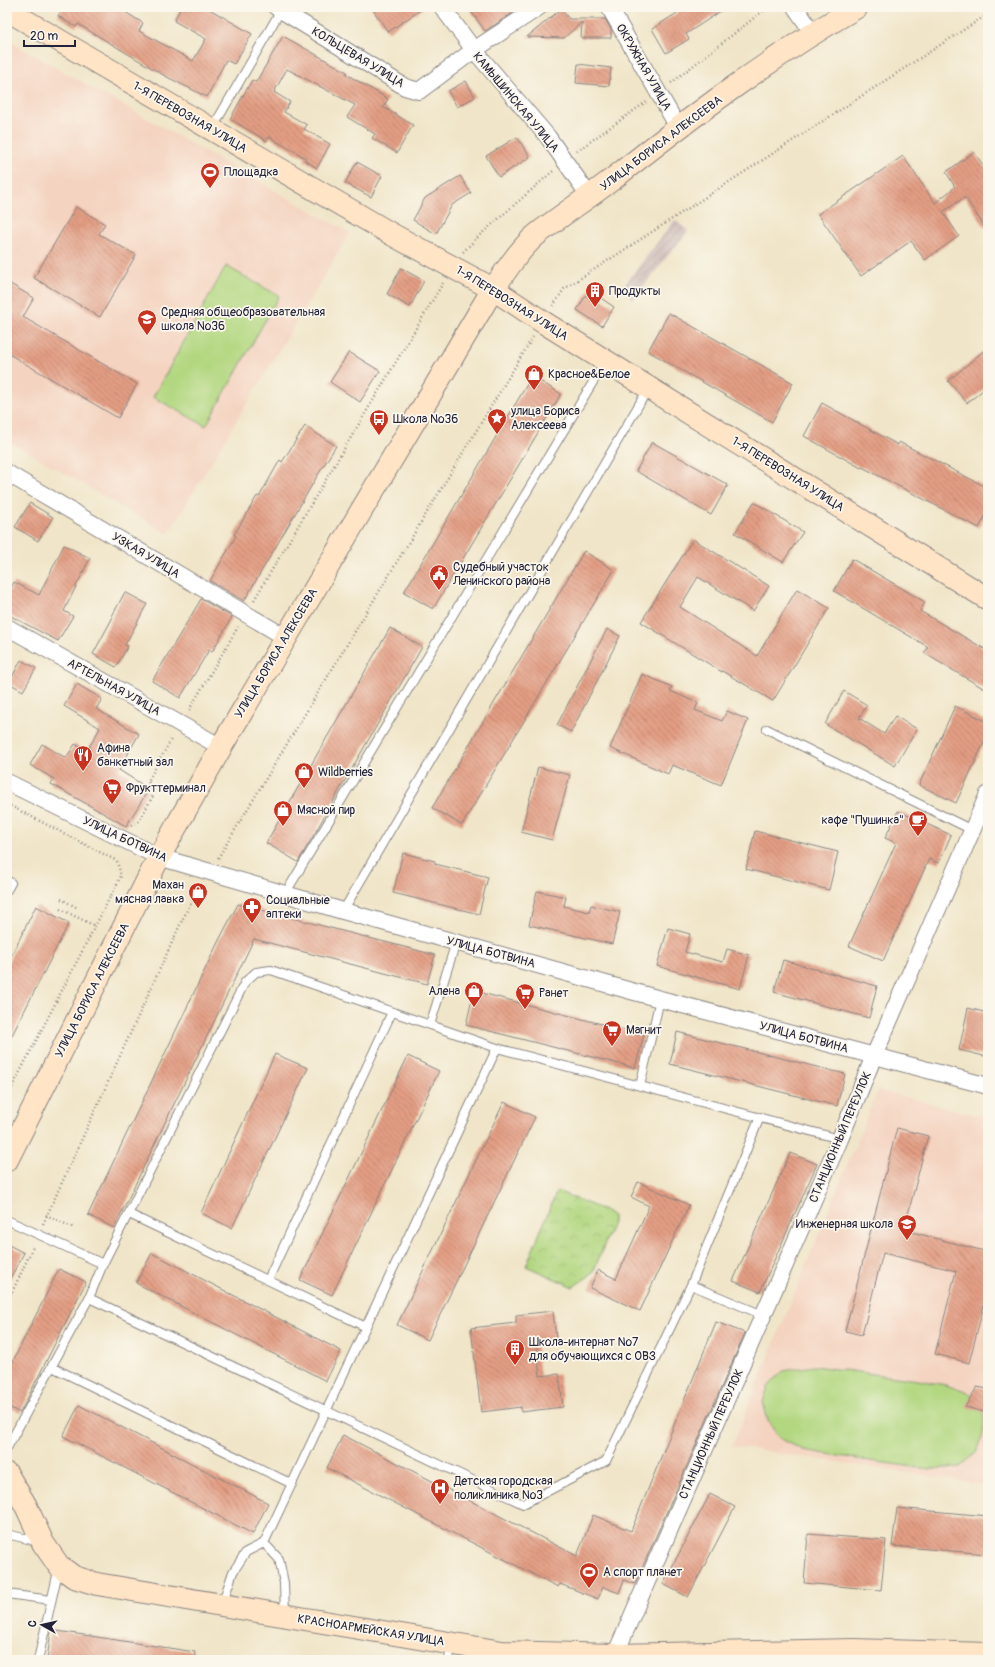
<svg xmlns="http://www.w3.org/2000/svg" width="995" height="1667" font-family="Pangolin,sans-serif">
<defs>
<pattern id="industrial-furrows" width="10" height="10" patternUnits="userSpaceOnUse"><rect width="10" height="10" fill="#d0c0bc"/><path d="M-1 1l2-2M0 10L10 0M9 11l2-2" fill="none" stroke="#b2a5a2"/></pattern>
<pattern id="park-crowns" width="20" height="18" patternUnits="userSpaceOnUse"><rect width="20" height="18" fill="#b2d780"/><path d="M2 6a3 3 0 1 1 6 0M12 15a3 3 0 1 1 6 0" fill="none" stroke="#99b870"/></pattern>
<pattern id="building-back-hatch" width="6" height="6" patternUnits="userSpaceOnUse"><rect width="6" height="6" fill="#e39e84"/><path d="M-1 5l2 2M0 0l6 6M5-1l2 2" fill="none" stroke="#b8806d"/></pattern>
</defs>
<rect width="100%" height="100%" fill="#fbf7ec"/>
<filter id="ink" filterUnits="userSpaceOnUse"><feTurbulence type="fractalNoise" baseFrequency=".025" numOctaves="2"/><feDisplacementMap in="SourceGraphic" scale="8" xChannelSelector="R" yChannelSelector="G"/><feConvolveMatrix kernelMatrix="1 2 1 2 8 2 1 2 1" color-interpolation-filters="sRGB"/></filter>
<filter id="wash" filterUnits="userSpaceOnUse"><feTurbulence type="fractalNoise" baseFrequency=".012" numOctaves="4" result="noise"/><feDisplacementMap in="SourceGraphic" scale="16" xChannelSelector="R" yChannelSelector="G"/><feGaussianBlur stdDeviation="0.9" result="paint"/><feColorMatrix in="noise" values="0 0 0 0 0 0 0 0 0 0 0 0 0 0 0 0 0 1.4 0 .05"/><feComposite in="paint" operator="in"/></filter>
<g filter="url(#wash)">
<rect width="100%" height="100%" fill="#f0e5c8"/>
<path fill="#f4d3c0" d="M7 40 350 233 168 534 7 440Z
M878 1090 988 1118V1485L732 1446Z"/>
<path fill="url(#industrial-furrows)" d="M675 220 688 231 633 299 621 289Z"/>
<path fill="#b2d780" stroke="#6a7c5e" d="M226 266 279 296 206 426 153 397Z
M814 1366 918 1380 946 1385 971 1394 984 1414 983 1435 977 1452 960 1467 929 1469 863 1460 803 1450 779 1438 768 1421 763 1402 768 1387 783 1371Z"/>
<path fill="url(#park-crowns)" stroke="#6a7c5e" d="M557 1191 606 1211 613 1216V1223L593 1273 573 1287 526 1266Z"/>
<g id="blocks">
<path fill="url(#building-back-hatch)" d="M63 7H117L143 23 139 31 193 61 206 39 174 21 181 7H206L252 34 234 64 226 60 207 97 165 76 78 24 76 27 58 16Z
M371 7H425L388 32Z
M468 7H522L485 31Z
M684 7H727L686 34 689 39 666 53 652 29 677 13 676 12Z
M561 9 569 19H605L611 29V38H581L582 22 564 38 527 37Z
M283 36 347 72 346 74 388 99 383 107 413 125 397 153 372 138 375 134 347 117 355 105 287 69 274 92 290 102 284 112 307 125 304 129 330 144 317 168 304 160 306 158 269 137 267 141 230 119 252 80 256 82Z
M578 64 611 68 609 86 576 83Z
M466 81 475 97 457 107 448 91Z
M517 137 530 157 499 177 486 156Z
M974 152 988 172V232L965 197 943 212 959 236 925 260 911 241 861 276 818 214 903 156 935 203 955 187 946 172Z
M357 162 382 176 371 197 345 183Z
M460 176 471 193 452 205 436 234 413 220 425 198Z
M76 207 105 224 99 234 136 255 100 317 34 278Z
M401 268 424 281 410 307 387 294Z
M7 282 34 298 23 317 137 384 118 418 7 353Z
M589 290 614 307 602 326 577 310Z
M669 313 793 383 772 422 648 351Z
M988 347V386L967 403 948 381Z
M349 352 380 371 360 402 330 382Z
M532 376 561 394 433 609 404 592Z
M822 403 898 445 899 442 988 488V511L979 528 862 467 861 468 804 436Z
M305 426 336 446 319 473 244 601 210 581 236 536 234 535 257 496 259 497 280 460 282 462Z
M652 442 728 485 711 515 636 471Z
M754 502 803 532 783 562 735 533Z
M30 503 53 517 38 541 15 527Z
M693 539 769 586 753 611 698 577 680 607 757 656 797 589 829 608 773 701 722 671V672L641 622Z
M64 545 90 558 64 611 73 616 58 641 7 614V596L14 582 39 595Z
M584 551 614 570 462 825 432 808Z
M852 559 925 602 920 611 988 651V691L924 653 928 647 834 591Z
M125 592 147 604 125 645 128 646 116 667 93 654 113 617 112 616Z
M201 599 232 617 212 652 209 650 180 698 152 681Z
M390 628 422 647 298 862 266 843Z
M607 629 620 636 571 732 557 725Z
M21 660 36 668 23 691 9 683Z
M642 674 672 687 670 691 698 703 695 710 722 721 727 711 748 720 721 785 672 765 668 774 610 748Z
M77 684 102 699 96 709 139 734 119 770 149 789 126 826 51 784 54 779 30 765 42 744 66 758 75 744 87 751 100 728 64 706Z
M844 691 867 705 859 718 884 734 895 716 917 729 895 766 825 724Z
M955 706 988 722V734L956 803 919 785Z
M538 767 570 775 552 840 521 832Z
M898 811 951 835 939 863 929 859 883 961 849 946 896 843 885 838Z
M755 831 838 852 829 890 746 869Z
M403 853 435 861V864L488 877 479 914 393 893Z
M537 891 566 897 564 906 589 912 591 905 620 912 612 944 529 925Z
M238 904 435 955 427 984 254 939 114 1228 88 1215 219 940Z
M36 906 69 923 7 1045V964Z
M668 928 690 934 685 952 723 962 727 949 749 955 740 989 657 966Z
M783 960 877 986 869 1018 774 992Z
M474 991 644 1035 635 1068 466 1025Z
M968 1008 988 1013V1057L959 1050Z
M677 1032 845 1074 837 1106 670 1064Z
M275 1054 308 1068 232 1228 201 1213Z
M408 1056 439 1071 332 1295 300 1280Z
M504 1102 535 1117 428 1340 397 1325Z
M897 1128 928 1136 904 1230 988 1252V1289L969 1363 935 1354 956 1271 883 1253 862 1335 845 1331Z
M790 1153 817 1164 760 1292 733 1281Z
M638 1182 689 1205 640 1311 590 1288 598 1270 616 1279 649 1206 631 1197Z
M7 1244 24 1253 7 1284Z
M152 1253 341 1351 326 1381 136 1283Z
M59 1269 86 1282 20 1413 7 1406V1373Z
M553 1311 556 1339 536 1341 540 1376 559 1374 563 1407 521 1412V1407L481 1412 471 1328 516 1323V1315Z
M716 1322 745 1333 635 1584 624 1580 619 1593 603 1587 598 1599 560 1584 558 1587 327 1468 343 1435 577 1556 593 1515 631 1531Z
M977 1387 988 1389V1413L965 1407Z
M79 1405 268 1503 253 1534 63 1436Z
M710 1494 735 1507 688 1597 663 1584Z
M897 1508 988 1516V1554L892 1546Z
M808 1534 886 1540 881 1590 804 1583Z
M51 1630 195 1652 194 1660H47Z"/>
</g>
</g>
<g filter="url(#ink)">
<use href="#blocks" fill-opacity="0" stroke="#898482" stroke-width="1"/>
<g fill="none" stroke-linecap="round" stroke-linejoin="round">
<g stroke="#898482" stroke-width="10">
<path id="lane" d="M212 129 281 10
M767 729 972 830
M7 880 11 883 7 890
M285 894 605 362
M343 911 648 389
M430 1025 456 942
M640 1086 660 999
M129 1214 366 1327
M7 1220 103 1264
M268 1280 392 1012
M691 1285 763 1315
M89 1298 523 1504 606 1461 691 1285 760 1117
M52 1367 292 1484
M7 1448 89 1298 103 1264 245 982 256 972 271 970 497 1048 840 1139
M7 1534 40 1542
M264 1543 279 1559 284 1583 285 1615
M7 1594 51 1600
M222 1604 233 1572 246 1552 264 1543 497 1048
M38 1660 59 1567
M449 1660 451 1644"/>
</g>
<g stroke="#898482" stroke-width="18">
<path id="street" d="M276 7 405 87 419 91 474 50 539 7
M442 7 474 50 548 137 590 197
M609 7 678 127
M795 7 813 33
M7 473 285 637
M7 627 221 747
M7 782 159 857 343 911 660 999 988 1086
M615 1655 840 1139 874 1056 988 794"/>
</g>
<g stroke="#898482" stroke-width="24">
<path id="secondary" d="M7 10 393 235 493 289 543 322 988 599
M7 1160 159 857 221 747 487 299C500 279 518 251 535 236 560 216 588 198 614 178 691 117 771 57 857 7
M7 1474 26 1506 43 1543 59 1566 74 1577 97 1584 502 1652 615 1655 853 1650 988 1654"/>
</g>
<path stroke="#898482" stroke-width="2.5" stroke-dasharray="1 3" stroke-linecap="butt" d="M671 83 768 7
M577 151 646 102
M463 252 480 235 553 171
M553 306 564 289 988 14
M254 600 443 283
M189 710 238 627
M7 804 117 861 121 876 7 1097
M131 825 139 821 154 794 148 781 172 738
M218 858 533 337
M61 899 76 907
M60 909 95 926
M46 1215 74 1228
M43 1224 185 914 201 886
M7 1303 34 1245"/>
<use href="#lane" stroke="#fff" stroke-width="8"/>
<use href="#street" stroke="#fff" stroke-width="16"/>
<use href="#secondary" stroke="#ffe4c6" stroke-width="22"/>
</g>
</g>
<defs>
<g id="stadium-pin" transform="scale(1)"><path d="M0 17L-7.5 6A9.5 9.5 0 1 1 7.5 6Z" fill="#c8321e" stroke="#fbf7ec"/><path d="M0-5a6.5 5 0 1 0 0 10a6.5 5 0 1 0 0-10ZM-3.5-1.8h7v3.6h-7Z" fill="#fff"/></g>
<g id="building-pin" transform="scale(1)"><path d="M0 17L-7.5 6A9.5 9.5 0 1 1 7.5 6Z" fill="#c8321e" stroke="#fbf7ec"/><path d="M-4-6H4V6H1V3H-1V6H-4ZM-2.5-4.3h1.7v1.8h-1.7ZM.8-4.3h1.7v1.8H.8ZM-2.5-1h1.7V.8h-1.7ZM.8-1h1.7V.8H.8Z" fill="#fff"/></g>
<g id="school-pin" transform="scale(1)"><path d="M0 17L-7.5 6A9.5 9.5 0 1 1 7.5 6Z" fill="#c8321e" stroke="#fbf7ec"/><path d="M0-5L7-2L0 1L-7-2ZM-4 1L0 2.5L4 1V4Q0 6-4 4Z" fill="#fff"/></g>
<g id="shop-pin" transform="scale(1)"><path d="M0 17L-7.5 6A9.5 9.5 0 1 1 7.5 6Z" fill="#c8321e" stroke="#fbf7ec"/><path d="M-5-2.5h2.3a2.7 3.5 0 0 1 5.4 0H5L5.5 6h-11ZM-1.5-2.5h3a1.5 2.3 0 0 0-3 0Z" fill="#fff"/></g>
<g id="sight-pin" transform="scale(1)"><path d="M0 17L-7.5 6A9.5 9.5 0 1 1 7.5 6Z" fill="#c8321e" stroke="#fbf7ec"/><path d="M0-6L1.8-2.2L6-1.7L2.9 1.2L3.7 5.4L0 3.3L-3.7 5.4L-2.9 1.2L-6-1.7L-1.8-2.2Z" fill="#fff"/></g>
<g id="bus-pin" transform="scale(1)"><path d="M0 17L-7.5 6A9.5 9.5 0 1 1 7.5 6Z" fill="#c8321e" stroke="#fbf7ec"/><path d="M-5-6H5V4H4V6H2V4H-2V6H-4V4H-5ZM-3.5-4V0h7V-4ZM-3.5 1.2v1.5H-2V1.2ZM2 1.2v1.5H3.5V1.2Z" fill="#fff"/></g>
<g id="civic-pin" transform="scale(1)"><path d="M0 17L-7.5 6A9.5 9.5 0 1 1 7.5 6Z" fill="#c8321e" stroke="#fbf7ec"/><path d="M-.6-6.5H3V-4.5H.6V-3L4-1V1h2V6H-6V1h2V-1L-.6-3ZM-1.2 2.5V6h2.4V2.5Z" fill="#fff"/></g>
<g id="restaurant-pin" transform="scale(1)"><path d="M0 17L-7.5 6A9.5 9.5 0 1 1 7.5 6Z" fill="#c8321e" stroke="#fbf7ec"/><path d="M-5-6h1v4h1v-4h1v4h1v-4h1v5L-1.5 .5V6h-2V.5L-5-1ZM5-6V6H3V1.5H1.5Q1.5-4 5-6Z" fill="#fff"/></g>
<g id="supermarket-pin" transform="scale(1)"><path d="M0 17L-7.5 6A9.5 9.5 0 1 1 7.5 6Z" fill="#c8321e" stroke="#fbf7ec"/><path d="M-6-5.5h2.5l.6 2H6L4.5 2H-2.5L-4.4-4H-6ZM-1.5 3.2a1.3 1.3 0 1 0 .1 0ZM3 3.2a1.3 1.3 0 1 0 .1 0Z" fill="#fff"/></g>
<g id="cafe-pin" transform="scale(1)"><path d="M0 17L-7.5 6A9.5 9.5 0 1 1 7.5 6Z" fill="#c8321e" stroke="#fbf7ec"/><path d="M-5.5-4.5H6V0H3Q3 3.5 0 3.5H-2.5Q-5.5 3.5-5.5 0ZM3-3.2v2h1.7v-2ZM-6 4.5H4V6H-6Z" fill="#fff"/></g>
<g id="pharmacy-pin" transform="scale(1)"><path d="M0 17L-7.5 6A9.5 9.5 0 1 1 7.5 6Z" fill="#c8321e" stroke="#fbf7ec"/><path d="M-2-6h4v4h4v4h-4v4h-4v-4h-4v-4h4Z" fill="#fff"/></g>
<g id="hospital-pin" transform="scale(1)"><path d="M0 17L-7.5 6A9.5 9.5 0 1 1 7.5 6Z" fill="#c8321e" stroke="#fbf7ec"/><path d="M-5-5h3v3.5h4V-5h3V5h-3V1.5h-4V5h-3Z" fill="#fff"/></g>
</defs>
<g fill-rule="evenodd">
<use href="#stadium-pin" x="210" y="172"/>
<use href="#building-pin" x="595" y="291"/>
<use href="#school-pin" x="147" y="319"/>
<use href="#shop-pin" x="534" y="374"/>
<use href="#sight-pin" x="497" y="418"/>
<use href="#bus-pin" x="379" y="419"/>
<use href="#civic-pin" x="439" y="574"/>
<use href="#restaurant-pin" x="83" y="755"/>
<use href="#shop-pin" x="304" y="772"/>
<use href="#supermarket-pin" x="112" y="788"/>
<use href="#shop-pin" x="283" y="810"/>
<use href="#cafe-pin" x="918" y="820"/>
<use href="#shop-pin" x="198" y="892"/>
<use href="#pharmacy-pin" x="252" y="907"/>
<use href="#shop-pin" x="474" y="991"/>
<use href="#supermarket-pin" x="525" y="993"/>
<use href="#supermarket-pin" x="612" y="1030"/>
<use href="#school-pin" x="907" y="1224"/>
<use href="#building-pin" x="515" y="1349"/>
<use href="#hospital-pin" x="440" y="1488"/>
<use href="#stadium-pin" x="589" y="1572"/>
</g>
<g text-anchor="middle" stroke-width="3.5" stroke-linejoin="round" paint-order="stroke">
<g font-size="12" fill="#22223b" stroke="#fbf7ec">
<text transform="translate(358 57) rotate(31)" y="4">КОЛЬЦЕВАЯ УЛИЦА</text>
<text transform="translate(644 67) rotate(60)" y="4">ОКРУЖНАЯ УЛИЦА</text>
<text transform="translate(516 102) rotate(50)" y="4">КАМЫШИНСКАЯ УЛИЦА</text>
<text transform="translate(190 117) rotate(30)" y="4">1-Я ПЕРЕВОЗНАЯ УЛИЦА</text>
<text transform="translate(661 143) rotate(-37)" y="4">УЛИЦА БОРИСА АЛЕКСЕЕВА</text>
<text transform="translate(512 303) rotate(32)" y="4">1-Я ПЕРЕВОЗНАЯ УЛИЦА</text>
<text transform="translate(788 474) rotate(32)" y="4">1-Я ПЕРЕВОЗНАЯ УЛИЦА</text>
<text transform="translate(146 555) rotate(31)" y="4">УЗКАЯ УЛИЦА</text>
<text transform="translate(276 653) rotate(-59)" y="4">УЛИЦА БОРИСА АЛЕКСЕЕВА</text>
<text transform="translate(114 687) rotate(29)" y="4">АРТЕЛЬНАЯ УЛИЦА</text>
<text transform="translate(125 839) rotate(25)" y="4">УЛИЦА БОТВИНА</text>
<text transform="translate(491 952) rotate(15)" y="4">УЛИЦА БОТВИНА</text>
<text transform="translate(92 990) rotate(-63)" y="4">УЛИЦА БОРИСА АЛЕКСЕЕВА</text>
<text transform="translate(804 1037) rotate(15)" y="4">УЛИЦА БОТВИНА</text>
<text transform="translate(840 1137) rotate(-67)" y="4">СТАНЦИОННЫЙ ПЕРЕУЛОК</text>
<text transform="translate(711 1434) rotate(-66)" y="4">СТАНЦИОННЫЙ ПЕРЕУЛОК</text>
<text transform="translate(371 1630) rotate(9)" y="4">КРАСНОАРМЕЙСКАЯ УЛИЦА</text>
</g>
<g font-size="12" fill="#22223b" stroke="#fbf7ec" text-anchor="start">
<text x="224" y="176">Площадка</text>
<text x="609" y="295">Продукты</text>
<text x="161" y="316">Средняя общеобразовательная<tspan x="161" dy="14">школа №36</tspan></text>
<text x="548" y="378">Красное&amp;Белое</text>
<text x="511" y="415">улица Бориса<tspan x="511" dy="14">Алексеева</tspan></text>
<text x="393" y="423">Школа №36</text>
<text x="453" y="571">Судебный участок<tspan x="453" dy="14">Ленинского района</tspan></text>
<text x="97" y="752">Афина<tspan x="97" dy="14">банкетный зал</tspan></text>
<text x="318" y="776">Wildberries</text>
<text x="126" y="792">Фрукттерминал</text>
<text x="297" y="814">Мясной пир</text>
<text x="904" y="824" text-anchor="end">кафе "Пушинка"</text>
<text x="184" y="889" text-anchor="end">Махан<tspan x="184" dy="14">мясная лавка</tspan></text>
<text x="266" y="904">Социальные<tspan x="266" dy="14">аптеки</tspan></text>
<text x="460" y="995" text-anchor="end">Алена</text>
<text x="539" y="997">Ранет</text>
<text x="626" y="1034">Магнит</text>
<text x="893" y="1228" text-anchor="end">Инженерная школа</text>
<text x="529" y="1346">Школа-интернат №7<tspan x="529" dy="14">для обучающихся с ОВЗ</tspan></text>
<text x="454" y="1485">Детская городская<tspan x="454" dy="14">поликлиника №3</tspan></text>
<text x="603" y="1576">А спорт планет</text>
</g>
</g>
<rect width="995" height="1667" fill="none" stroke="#fbf7ec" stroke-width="24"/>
<g transform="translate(42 1625) rotate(278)" stroke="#fbf7ec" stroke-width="3" paint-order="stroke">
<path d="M0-3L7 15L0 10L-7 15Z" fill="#22223b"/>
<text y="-6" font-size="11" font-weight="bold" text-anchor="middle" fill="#22223b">С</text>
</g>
<path d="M24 40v6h51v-6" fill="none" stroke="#22223b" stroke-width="2"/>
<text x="30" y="40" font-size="12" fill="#22223b" stroke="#fbf7ec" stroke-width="3" paint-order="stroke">20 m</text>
</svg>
